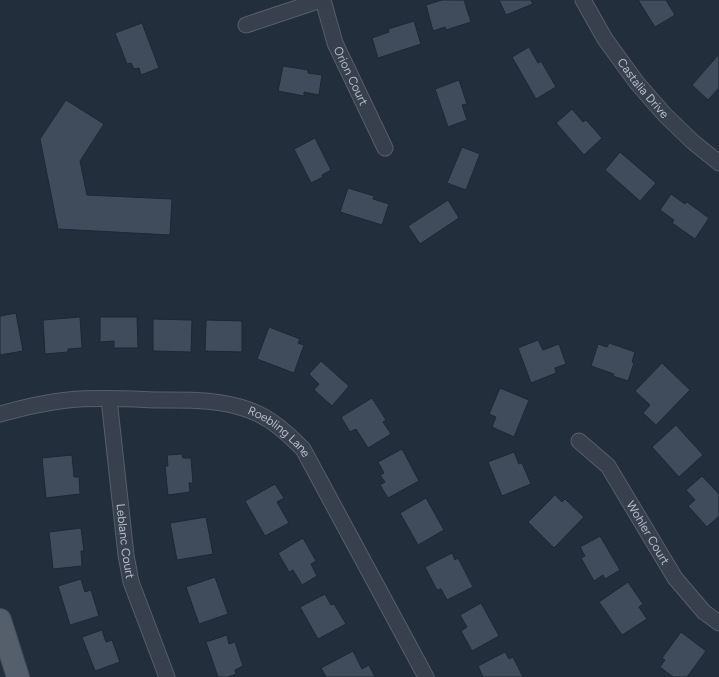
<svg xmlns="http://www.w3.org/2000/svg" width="719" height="677" font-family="Figtree,sans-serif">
<rect width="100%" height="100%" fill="#232e3c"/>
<path fill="#404c5b" stroke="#1e2733" d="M442 0H464L471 22 446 30 445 27 433 31 426 5Z
M499 0H531L533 4 506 15Z
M638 0H666L675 15 655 27Z
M414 21 421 44 378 58 372 38 389 32 388 29Z
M142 23 159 68 141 75 139 68 134 69 131 63 127 64 115 33Z
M529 47 538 63 541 61 556 87 536 99 512 57Z
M719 54V88L708 100 692 85Z
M283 66 308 70V73L322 75 319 95 304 92V96L278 91Z
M459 80 467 104 462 105 467 120 448 127 435 89Z
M66 100 104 124 80 161 87 195 172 199 170 235 58 229 40 139Z
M572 109 583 122 586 120 602 138 584 155 556 123Z
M315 138 331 170 322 175 323 177 311 183 294 149Z
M462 147 480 154 466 190 447 183Z
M620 152 656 183 640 201 605 170Z
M348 188 374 196 373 199 389 204 382 225 340 212Z
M671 194 685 204 687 202 709 218 695 239 672 223 674 220 660 210Z
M448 200 459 218 420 244 408 226Z
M16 313 23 351 0 355V316Z
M80 317 82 348 68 349V352L45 354 43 320Z
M100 317H137L138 348H114V341L100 342Z
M153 319 192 320 191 352 153 351Z
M206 320 242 321V352L205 351Z
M269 327 300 339 298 343 304 345 294 373 257 359Z
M538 340 543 350 559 344 566 364 555 368 556 373 531 383 518 348Z
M609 343 635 352 632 362 634 363 628 381 613 376 614 374 591 366 598 344 607 347Z
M321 361 349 386 332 406 314 390 319 384 309 374Z
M662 363 690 390 656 425 643 413 650 405 635 391Z
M500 388 529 400 514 437 492 427 496 417 489 414Z
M372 398 386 420 383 422 391 434 368 448 356 429 350 432 341 417Z
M676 425 703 455 679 477 652 447Z
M402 449 419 481 388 498 380 485 385 482 380 475 384 473 378 462Z
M514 452 519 464 522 463 531 484 502 496 488 462Z
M182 454 183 458H191L193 483H189L190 492 168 495 165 466H168L167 455Z
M72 455 74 477H79L80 494 46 498 42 458Z
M702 476 719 494V516L707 527 688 506 695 500 686 490Z
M275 484 284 498 277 502 289 523 265 536 245 501Z
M555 495 562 502 565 499 584 517 554 548 528 522Z
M426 498 444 530 418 545 400 513Z
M206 517 213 554 177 560 170 523Z
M81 528 84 551H81L82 566 53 569 49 532Z
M600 536 620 570 605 579 603 575 594 581 581 558 585 556 580 547Z
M303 538 316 561 311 564 317 576 302 585 293 570 289 572 278 553Z
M452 553 455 560 458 558 473 587 447 600 441 589 437 590 425 567Z
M215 577 228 614 199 624 186 587Z
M81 579 85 592 91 590 99 616 70 625 58 586Z
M628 582 643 604 639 607 647 619 622 635 599 602Z
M325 594 331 605 334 604 346 624 318 639 300 607Z
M481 603 499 636 472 651 461 631 467 627 460 615Z
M102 630 106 642 112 640 120 662 95 671 82 637Z
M681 632 706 651 687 677H673L660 667 665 660 662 658Z
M227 635 229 644 235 642 243 666 235 670 236 674 228 677H218L206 642Z
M353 651 362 669 369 665 375 677H326L321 668Z
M505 652 509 659 513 657 523 677H483L478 666Z"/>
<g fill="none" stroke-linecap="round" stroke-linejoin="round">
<g stroke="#555e6a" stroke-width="17">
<g id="minor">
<path id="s1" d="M323 0 335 43 385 148"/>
<path id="s2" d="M583 0 605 39 637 83 665 115 693 142 719 163"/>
<path d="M246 25 321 0"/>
<path id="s3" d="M109 399 126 555 131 582 167 677"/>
<path id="s4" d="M0 414C22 408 45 402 68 400 98 397 129 399 159 400 190 400 220 399 249 410 271 418 287 433 303 449L426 677"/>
<path id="s5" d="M579 441 608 466 675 578 704 612 719 623"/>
</g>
</g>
<g stroke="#404955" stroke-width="24">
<path id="primary" d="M0 620 18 677"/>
</g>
<use href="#minor" stroke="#37404c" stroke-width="15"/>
<use href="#primary" stroke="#555f6c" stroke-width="22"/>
</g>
<g text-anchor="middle" stroke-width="3" stroke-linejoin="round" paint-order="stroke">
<g font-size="12" fill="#b3bbc8" stroke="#1c2531">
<text dy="4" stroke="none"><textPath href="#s1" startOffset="81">Orion Court</textPath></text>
<text dy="4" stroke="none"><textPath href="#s2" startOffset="107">Castalia Drive</textPath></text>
<text dy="4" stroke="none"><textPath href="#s4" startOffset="289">Roebling Lane</textPath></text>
<text dy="4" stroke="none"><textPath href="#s5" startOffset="116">Wohler Court</textPath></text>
<text dy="4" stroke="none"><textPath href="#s3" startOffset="143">Leblanc Court</textPath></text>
</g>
</g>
</svg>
